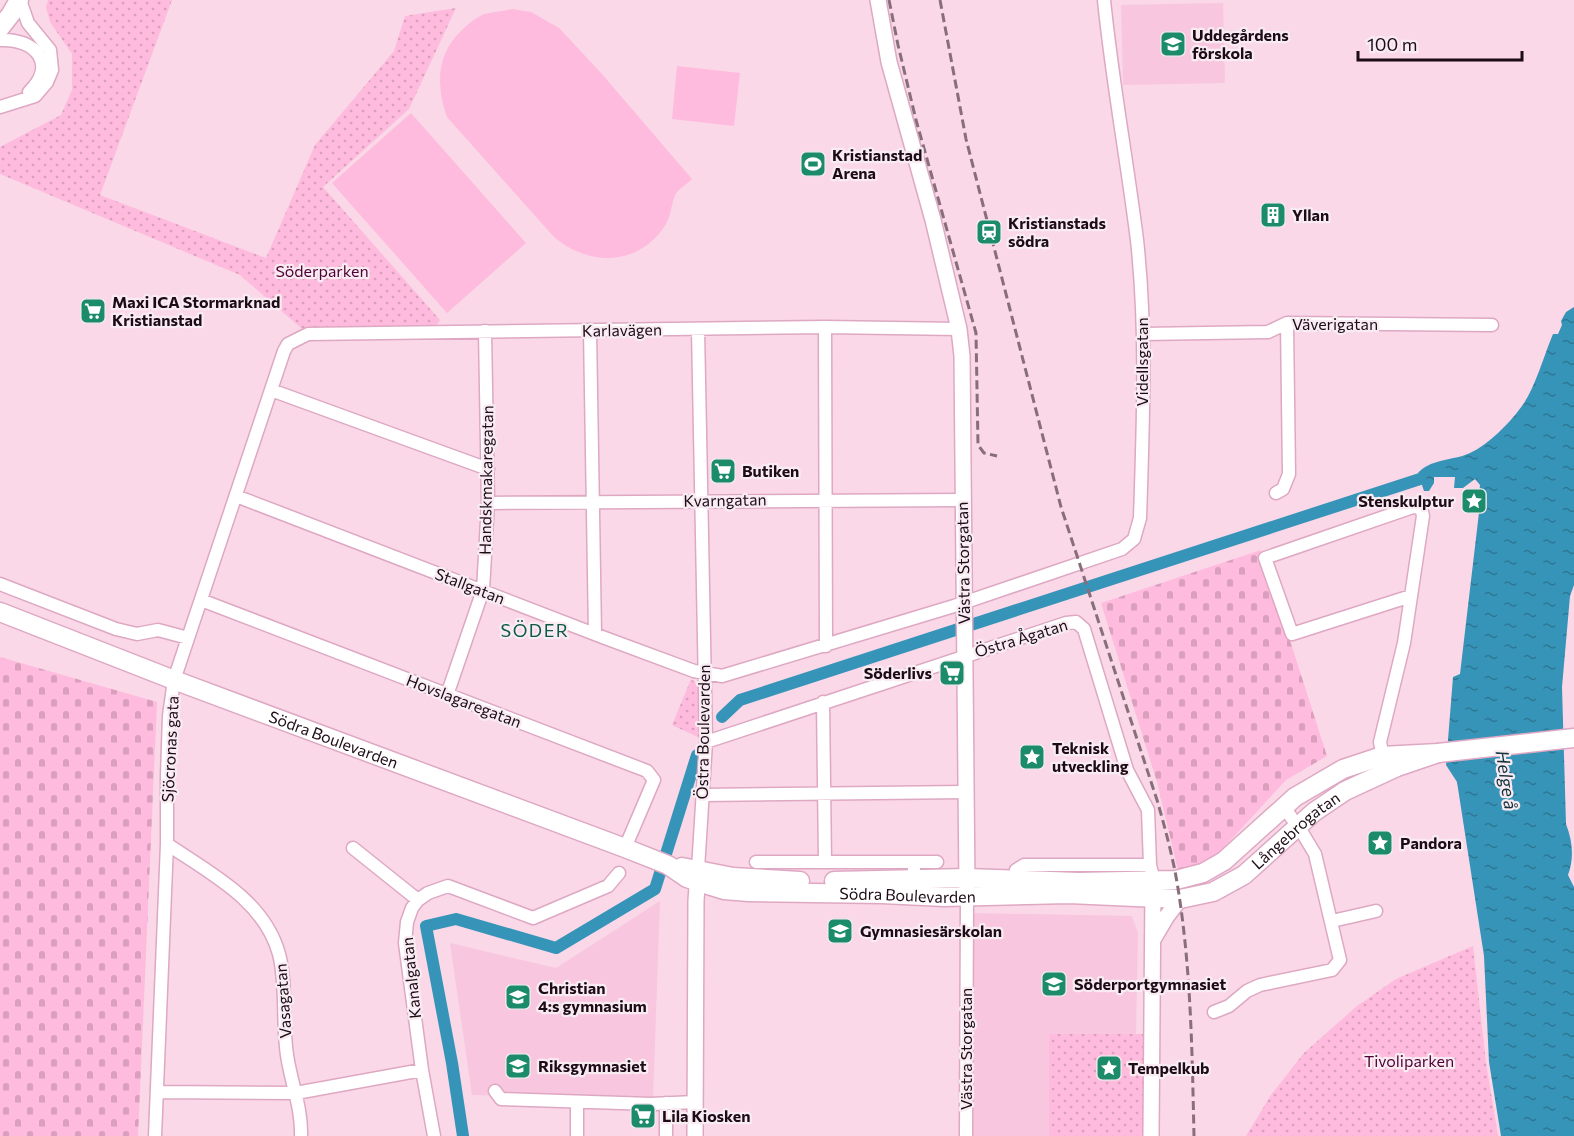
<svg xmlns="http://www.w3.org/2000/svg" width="1574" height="1136" font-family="Commissioner,sans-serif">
<defs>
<pattern id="cemetery-stones" width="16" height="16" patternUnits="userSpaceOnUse" patternTransform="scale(1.5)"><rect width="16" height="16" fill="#febbdd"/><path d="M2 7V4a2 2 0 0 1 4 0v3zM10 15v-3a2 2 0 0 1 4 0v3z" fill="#d99fbd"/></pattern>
<pattern id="park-dots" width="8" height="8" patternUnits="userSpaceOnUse" patternTransform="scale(1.5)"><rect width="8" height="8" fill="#febbdd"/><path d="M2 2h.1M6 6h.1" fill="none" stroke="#d99fbd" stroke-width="1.8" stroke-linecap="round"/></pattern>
<pattern id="water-ripples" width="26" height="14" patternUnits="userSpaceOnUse" patternTransform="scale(1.5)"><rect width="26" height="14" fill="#3694b8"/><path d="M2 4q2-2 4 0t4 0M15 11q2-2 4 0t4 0" fill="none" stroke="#2d7794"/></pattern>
</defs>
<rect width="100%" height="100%" fill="#fad8e8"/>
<path fill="#f8c6df" d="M1223 3 1225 83 1123 85 1121 5Z
M660 901 653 1099 472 1095 450 943 556 968Z
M969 913 1132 916 1138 933 1136 1034H1049V1136H972Z"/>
<path fill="url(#cemetery-stones)" d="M1261 550 1327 756 1286 780 1217 855 1193 867 1178 870 1157 782 1101 603Z
M0 657 157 702 138 1136H0Z"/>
<path fill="url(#park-dots)" d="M48 0H172L100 195 266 258 315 145 394 51 405 16 456 8 409 109 323 187 440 320 433 332 308 334 240 275 0 174V147L61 115 72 90V54L50 22 46 7Z
M691 679C707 689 700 720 700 738L672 725Z
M1473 946 1486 1063 1498 1136H1246L1271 1095 1304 1053 1357 1006 1396 979Z
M1049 1034H1151V1136H1049Z"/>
<path fill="#febbdd" d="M512 9 531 12 559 28 601 73 692 179C687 184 678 189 675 195 670 208 672 217 662 230 634 267 587 265 554 237L447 117C436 86 436 54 462 30 468 24 476 17 485 14 493 12 503 11 512 9Z
M677 66 740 73 734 126 672 119Z
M411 113 526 243 447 313 332 183Z"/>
<path fill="url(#water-ripples)" d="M1574 307V585L1570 596 1562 687 1566 824C1573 842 1574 859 1568 875L1574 887V1136H1501L1489 1062 1484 956 1457 782 1446 765 1453 677 1460 674 1480 504H1478L1480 485 1475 479 1463 488H1454L1455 477H1434V483L1429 491H1424L1418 473C1429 460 1451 460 1465 455 1486 448 1512 421 1524 403 1535 387 1545 353 1553 334H1558L1562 325 1561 321 1566 312Z"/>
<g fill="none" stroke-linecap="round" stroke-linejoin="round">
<path stroke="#3694b8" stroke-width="12" d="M722 717 740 700 1420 479
M463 1136 452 1063 426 926 456 919 556 948 655 889 697 755"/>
<g stroke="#dea8c3" stroke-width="15">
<path id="minor" d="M0 40C35 38 58 64 29 92
M0 107 35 96 47 82 52 70 50 50 28 23 20 0
M825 327 826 646
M698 329 706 742 698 869
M590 330 595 634
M1143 334 1268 332 1287 323 1492 325
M271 390 488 469
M1276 493 1283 489 1289 474 1287 323
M236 496 605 638 694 671 722 676 954 606 1122 549 1134 539 1140 518C1143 425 1147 332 1137 240 1127 160 1112 80 1104 0
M488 503 962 500
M0 584 116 629 137 634 158 630 188 638
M201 600 647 771 654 780 625 848
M447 695 483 590 488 503 485 331
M823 702 825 862
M706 742 1066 623 1076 622 1084 629 1127 770 1148 810 1150 865 1154 881
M1384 762 1380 742 1404 643 1423 516 1421 508 1413 507 1265 558 1292 634 1411 596
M703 795 966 792
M167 844C211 874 264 900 279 954 287 984 282 1024 287 1055 291 1083 302 1108 301 1136
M353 848 418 900
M756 862H914V880
M914 862H937
M1014 880 1016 870 1024 865H1150
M1332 921 1376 911
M1214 1012 1229 1006 1247 991 1260 985 1332 970 1340 960 1315 854 1303 834 1284 807
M495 1091 501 1099 651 1104 695 1102
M158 1092 296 1093 422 1070
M155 1136 167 844V776L169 716 174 680 284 351 288 344 308 334 825 327 959 329
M434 1136 422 1070 405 943 407 922 412 908 418 900 428 893 448 886 533 918 608 886 619 873
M577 1136V1102
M666 1136V1103
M966 1136 967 897"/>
</g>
<g stroke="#dea8c3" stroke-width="18">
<path id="tertiary" d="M878 0 889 62 933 220 959 329 962 356 967 888
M1154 938 1167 916 1180 899
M695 1136 696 901 698 872
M1151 1136 1153 887"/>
</g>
<g stroke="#dea8c3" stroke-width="21">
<g id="secondary">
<path d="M0 28 11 14 19 0"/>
<path id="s1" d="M0 612 174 680 625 848 668 865 687 878 698 882 724 890 749 892 882 894 944 897 1069 894 1180 899 1213 892 1244 875 1314 812 1345 791 1397 767 1438 753"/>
<path d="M682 867 733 877 800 881"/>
<path d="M834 881 967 878 1078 882 1176 880 1203 873 1224 861 1295 797 1343 769 1382 756 1438 753 1574 738"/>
</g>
</g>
<use href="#minor" stroke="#fff" stroke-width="12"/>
<use href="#tertiary" stroke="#fff" stroke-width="15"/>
<use href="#secondary" stroke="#fff" stroke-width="18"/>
<path stroke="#886e7b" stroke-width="3" stroke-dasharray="9 4.5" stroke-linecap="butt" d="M889 0 898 45 916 120 976 333 978 445 984 453 997 456
M940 0 966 139 1061 507 1157 800C1164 824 1170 847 1175 871 1191 958 1192 1048 1194 1136"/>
</g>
<defs>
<g id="school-square" transform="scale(1.35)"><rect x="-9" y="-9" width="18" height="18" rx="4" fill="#1c8b6a" stroke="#f8ecf2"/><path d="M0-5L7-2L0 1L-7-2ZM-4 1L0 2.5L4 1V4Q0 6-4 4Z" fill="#fff"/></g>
<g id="stadium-square" transform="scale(1.35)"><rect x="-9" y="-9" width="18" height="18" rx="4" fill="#1c8b6a" stroke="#f8ecf2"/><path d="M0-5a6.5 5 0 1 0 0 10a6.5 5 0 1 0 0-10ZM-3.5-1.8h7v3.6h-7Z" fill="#fff"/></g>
<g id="building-square" transform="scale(1.35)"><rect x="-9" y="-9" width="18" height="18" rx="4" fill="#1c8b6a" stroke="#f8ecf2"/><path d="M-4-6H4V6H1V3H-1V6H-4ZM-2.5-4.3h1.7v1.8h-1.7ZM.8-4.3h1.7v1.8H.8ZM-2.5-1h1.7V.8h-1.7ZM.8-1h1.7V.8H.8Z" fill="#fff"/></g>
<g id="station-square" transform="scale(1.35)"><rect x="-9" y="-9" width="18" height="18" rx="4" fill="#1c8b6a" stroke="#f8ecf2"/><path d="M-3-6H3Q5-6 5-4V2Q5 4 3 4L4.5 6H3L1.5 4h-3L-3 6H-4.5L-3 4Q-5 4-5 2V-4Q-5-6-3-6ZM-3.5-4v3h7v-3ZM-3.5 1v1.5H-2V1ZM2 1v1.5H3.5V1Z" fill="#fff"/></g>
<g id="supermarket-square" transform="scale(1.35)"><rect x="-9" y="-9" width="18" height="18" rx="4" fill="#1c8b6a" stroke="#f8ecf2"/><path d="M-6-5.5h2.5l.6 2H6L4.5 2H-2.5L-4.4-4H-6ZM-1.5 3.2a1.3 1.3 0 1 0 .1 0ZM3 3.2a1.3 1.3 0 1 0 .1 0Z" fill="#fff"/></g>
<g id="sight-square" transform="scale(1.35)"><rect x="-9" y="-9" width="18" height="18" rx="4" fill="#1c8b6a" stroke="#f8ecf2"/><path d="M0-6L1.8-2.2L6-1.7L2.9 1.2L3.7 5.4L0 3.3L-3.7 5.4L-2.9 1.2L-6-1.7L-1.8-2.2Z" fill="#fff"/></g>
</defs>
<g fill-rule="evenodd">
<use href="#school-square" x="1173" y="44"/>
<use href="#stadium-square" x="813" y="164"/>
<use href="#building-square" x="1273" y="215"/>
<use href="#station-square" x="989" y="232"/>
<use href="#supermarket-square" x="93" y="311"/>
<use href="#supermarket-square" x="723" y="471"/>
<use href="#sight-square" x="1474" y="501"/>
<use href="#supermarket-square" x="952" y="673"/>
<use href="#sight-square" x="1032" y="757"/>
<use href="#sight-square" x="1380" y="843"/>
<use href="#school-square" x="840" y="931"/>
<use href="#school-square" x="1054" y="984"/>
<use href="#school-square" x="518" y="997"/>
<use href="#school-square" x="518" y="1066"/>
<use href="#sight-square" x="1109" y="1068"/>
<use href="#supermarket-square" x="643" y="1116"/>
</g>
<g text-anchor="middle" stroke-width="4.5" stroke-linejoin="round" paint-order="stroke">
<g font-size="16" font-weight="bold" fill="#1d0b15" stroke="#f8ecf2" text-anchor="start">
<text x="1192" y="41">Uddegårdens<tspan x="1192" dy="18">förskola</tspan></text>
<text x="832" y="161">Kristianstad<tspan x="832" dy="18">Arena</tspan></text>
<text x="1292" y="221">Yllan</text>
<text x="1008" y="229">Kristianstads<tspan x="1008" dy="18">södra</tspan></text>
<text x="112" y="308">Maxi ICA Stormarknad<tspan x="112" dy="18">Kristianstad</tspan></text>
<text x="742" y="477">Butiken</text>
<text x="1454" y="507" text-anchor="end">Stenskulptur</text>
<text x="932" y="679" text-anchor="end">Söderlivs</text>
<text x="1052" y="754">Teknisk<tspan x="1052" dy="18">utveckling</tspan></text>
<text x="1400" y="849">Pandora</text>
<text x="860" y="937">Gymnasiesärskolan</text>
<text x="1074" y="990">Söderportgymnasiet</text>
<text x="538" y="994">Christian<tspan x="538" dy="18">4:s gymnasium</tspan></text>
<text x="538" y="1072">Riksgymnasiet</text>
<text x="1128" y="1074">Tempelkub</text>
<text x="662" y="1122">Lila Kiosken</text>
</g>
<g font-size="16" fill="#4f0034" stroke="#f8ecf2">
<text x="322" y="277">Söderparken</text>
<text x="1409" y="1067">Tivoliparken</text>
</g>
<g font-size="16" fill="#1d0b15" stroke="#f8ecf2">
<text x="1335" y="330">Väverigatan</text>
<text transform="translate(622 330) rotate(-1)" y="6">Karlavägen</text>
<text transform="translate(1142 362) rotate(-90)" y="6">Videllsgatan</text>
<text transform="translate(486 480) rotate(-89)" y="6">Handskmakaregatan</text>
<text transform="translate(725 500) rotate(-1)" y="6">Kvarngatan</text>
<text transform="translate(963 563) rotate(-91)" y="6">Västra Storgatan</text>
<text transform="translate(470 586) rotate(21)" y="6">Stallgatan</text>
<text transform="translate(1021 638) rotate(-17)" y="6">Östra Ågatan</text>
<text transform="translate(464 701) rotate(21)" y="6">Hovslagaregatan</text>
<text transform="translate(703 732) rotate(-89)" y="6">Östra Boulevarden</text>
<text dy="6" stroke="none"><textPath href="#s1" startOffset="357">Södra Boulevarden</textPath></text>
<text transform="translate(170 749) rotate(-87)" y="6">Sjöcronas gata</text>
<text dy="6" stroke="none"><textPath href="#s1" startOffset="1370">Långebrogatan</textPath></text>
<text dy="6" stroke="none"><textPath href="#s1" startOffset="960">Södra Boulevarden</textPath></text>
<text transform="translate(411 978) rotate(-96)" y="6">Kanalgatan</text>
<text transform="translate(283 1001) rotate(-94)" y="6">Vasagatan</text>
<text transform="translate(966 1049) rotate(-90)" y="6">Västra Storgatan</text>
</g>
<g font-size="18" letter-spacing="1.5" fill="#0e5a44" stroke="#f8ecf2">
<text x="535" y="637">SÖDER</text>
</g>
<g font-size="18" font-style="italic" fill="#16323d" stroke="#f8ecf2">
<text transform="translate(1506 780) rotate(81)" y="6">Helge å</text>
</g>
</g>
<path d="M1358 51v9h164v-9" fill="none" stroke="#1d0b15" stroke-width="3"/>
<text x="1367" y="51" font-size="18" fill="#1d0b15" stroke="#f8ecf2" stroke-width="4.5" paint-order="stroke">100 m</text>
</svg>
